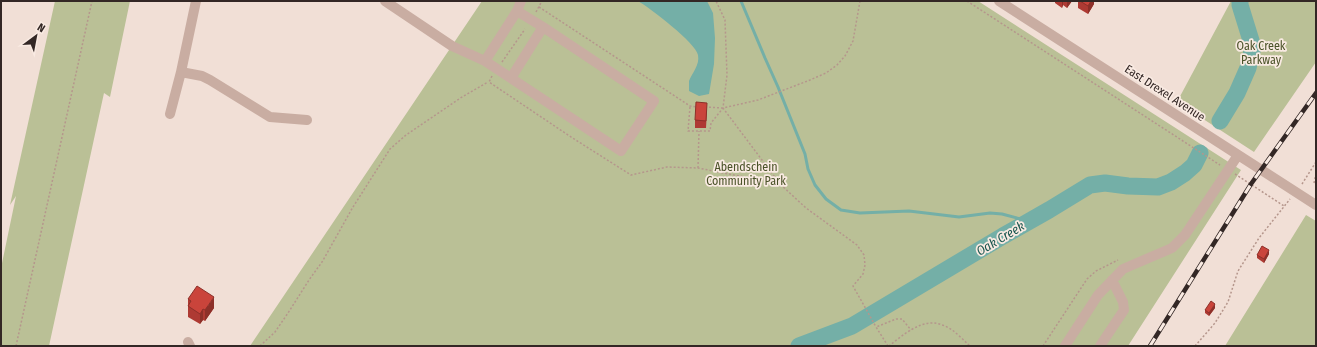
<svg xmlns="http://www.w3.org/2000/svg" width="1317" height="347" font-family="'Fira Sans Condensed',sans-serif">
<rect width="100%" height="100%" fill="#f1dfd6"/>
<path fill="#bac096" d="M55 1H130L110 97 104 93 49 346H1V268L16 196 10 205Z
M482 1H978L1241 170 1128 346H250Z
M1231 1H1316V62L1254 152 1177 102Z
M1306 215 1316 221V346H1225Z"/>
<path fill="#74afa7" d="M638 1H707L713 13 715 38 714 64 709 94 699 96 689 91C689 88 689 84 689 81 692 73 700 65 698 55 696 43 650 8 638 1Z"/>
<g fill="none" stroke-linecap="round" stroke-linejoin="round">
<path stroke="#74afa7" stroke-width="3" d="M741 1 765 58 778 87 805 154 808 169 815 185 826 199 841 210 860 213 909 211 959 217 990 213 1002 214 1028 221"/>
<path stroke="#74afa7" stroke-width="17" d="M1220 121 1237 93 1248 68 1253 47 1240 5V1
M799 346 852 326 1003 236 1049 210 1090 185 1105 183 1128 186 1158 187 1171 182 1185 173 1194 165 1200 153"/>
<path stroke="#b5968c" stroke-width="1.5" stroke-dasharray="2 2" stroke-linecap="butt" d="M860 1 853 41 845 56 837 65 826 73 810 80 758 100 723 108 780 184 806 208 857 245 864 255 865 265 863 274 853 286 876 327
M967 1 1220 165
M539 7 690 106 697 107
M536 12 542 1
M502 62 525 29
M492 76 489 82 571 137 631 175 667 167 698 168 780 184
M690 107 688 131H710L711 123 723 108 727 75 725 20 716 1
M705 107 723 108
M698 168 699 131
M1235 174 1284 206
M1314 183 1316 174
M1302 184 1316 162
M16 346 92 1
M260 346 275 332 288 313 309 280 322 262 353 207 390 149 406 135 462 97 488 82
M888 346 876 327 896 319H902L911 330
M889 346C903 335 923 317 942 325 953 328 962 339 970 346
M1043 346 1087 279 1096 271 1118 260
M1195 346 1215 323 1228 302 1238 271 1259 238 1290 199"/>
<path stroke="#c9ada2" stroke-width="10" d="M385 1 452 46 485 61 621 151 654 101 543 27 511 78
M999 1 1316 205
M517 11 543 27
M485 61 517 11 521 1
M181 72 202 76 210 80 270 117 307 120
M170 114 181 72 196 1
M188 342 190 346
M1065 346 1098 295 1123 269 1172 248 1185 235 1238 155
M1100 346 1124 310 1123 302 1112 280"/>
<g stroke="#332725" stroke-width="4.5">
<path id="rail" d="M1150 346 1251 184 1316 93"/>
</g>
<use href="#rail" stroke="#f9eae2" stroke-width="3" stroke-dasharray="9" stroke-linecap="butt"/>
</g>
<path fill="#ae3a33" d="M1055 1H1072L1067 8 1063 5 1062 8 1055 3Z
M1078 1H1094V4L1088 14 1078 8Z
M707 110 706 128H695V120Z
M1269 254 1264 263 1257 258V255Z
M188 299 214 308 205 321 203 320 200 324 188 317Z
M1215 308 1209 316 1205 313V310Z"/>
<path fill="#8d3029" d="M1062 1H1063V5L1062 8Z
M1067 1H1072L1067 8Z
M1091 1H1094V4L1088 14V6Z
M1269 250V254L1264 263V259Z
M214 297V308L205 321V310Z
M1215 304V308L1209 316V313Z
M203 309V320L200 324V314Z"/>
<path fill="#ca443b" stroke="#8d3029" d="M1080 1H1091L1088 6Z
M696 102 707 103 706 121 695 120Z
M1262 246 1269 250 1264 259 1257 255Z
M197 286 214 297 205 310 203 309 200 314 188 306 191 301 188 299Z
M1211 301 1215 304 1209 313 1205 310Z"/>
<g text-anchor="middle" stroke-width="3.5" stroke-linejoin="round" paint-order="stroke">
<g font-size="12" fill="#4a5228" stroke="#f9eae2">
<text x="1261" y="50">Oak Creek<tspan x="1261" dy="14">Parkway</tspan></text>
<text x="746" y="171">Abendschein<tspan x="746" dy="14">Community Park</tspan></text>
</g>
<g font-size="12" fill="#332725" stroke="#f9eae2">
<text transform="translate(1165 93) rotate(33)" y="4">East Drexel Avenue</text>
</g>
<g font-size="13" font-style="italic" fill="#19564f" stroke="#f9eae2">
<text transform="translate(1000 238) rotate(-31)" y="5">Oak Creek</text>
</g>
</g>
<rect width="1317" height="347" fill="none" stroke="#332725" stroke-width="4"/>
<g transform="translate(36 36) rotate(32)" stroke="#f9eae2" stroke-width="3" paint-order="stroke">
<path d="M0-3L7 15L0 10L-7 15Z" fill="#332725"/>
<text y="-6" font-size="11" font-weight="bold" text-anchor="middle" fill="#332725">N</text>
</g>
</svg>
